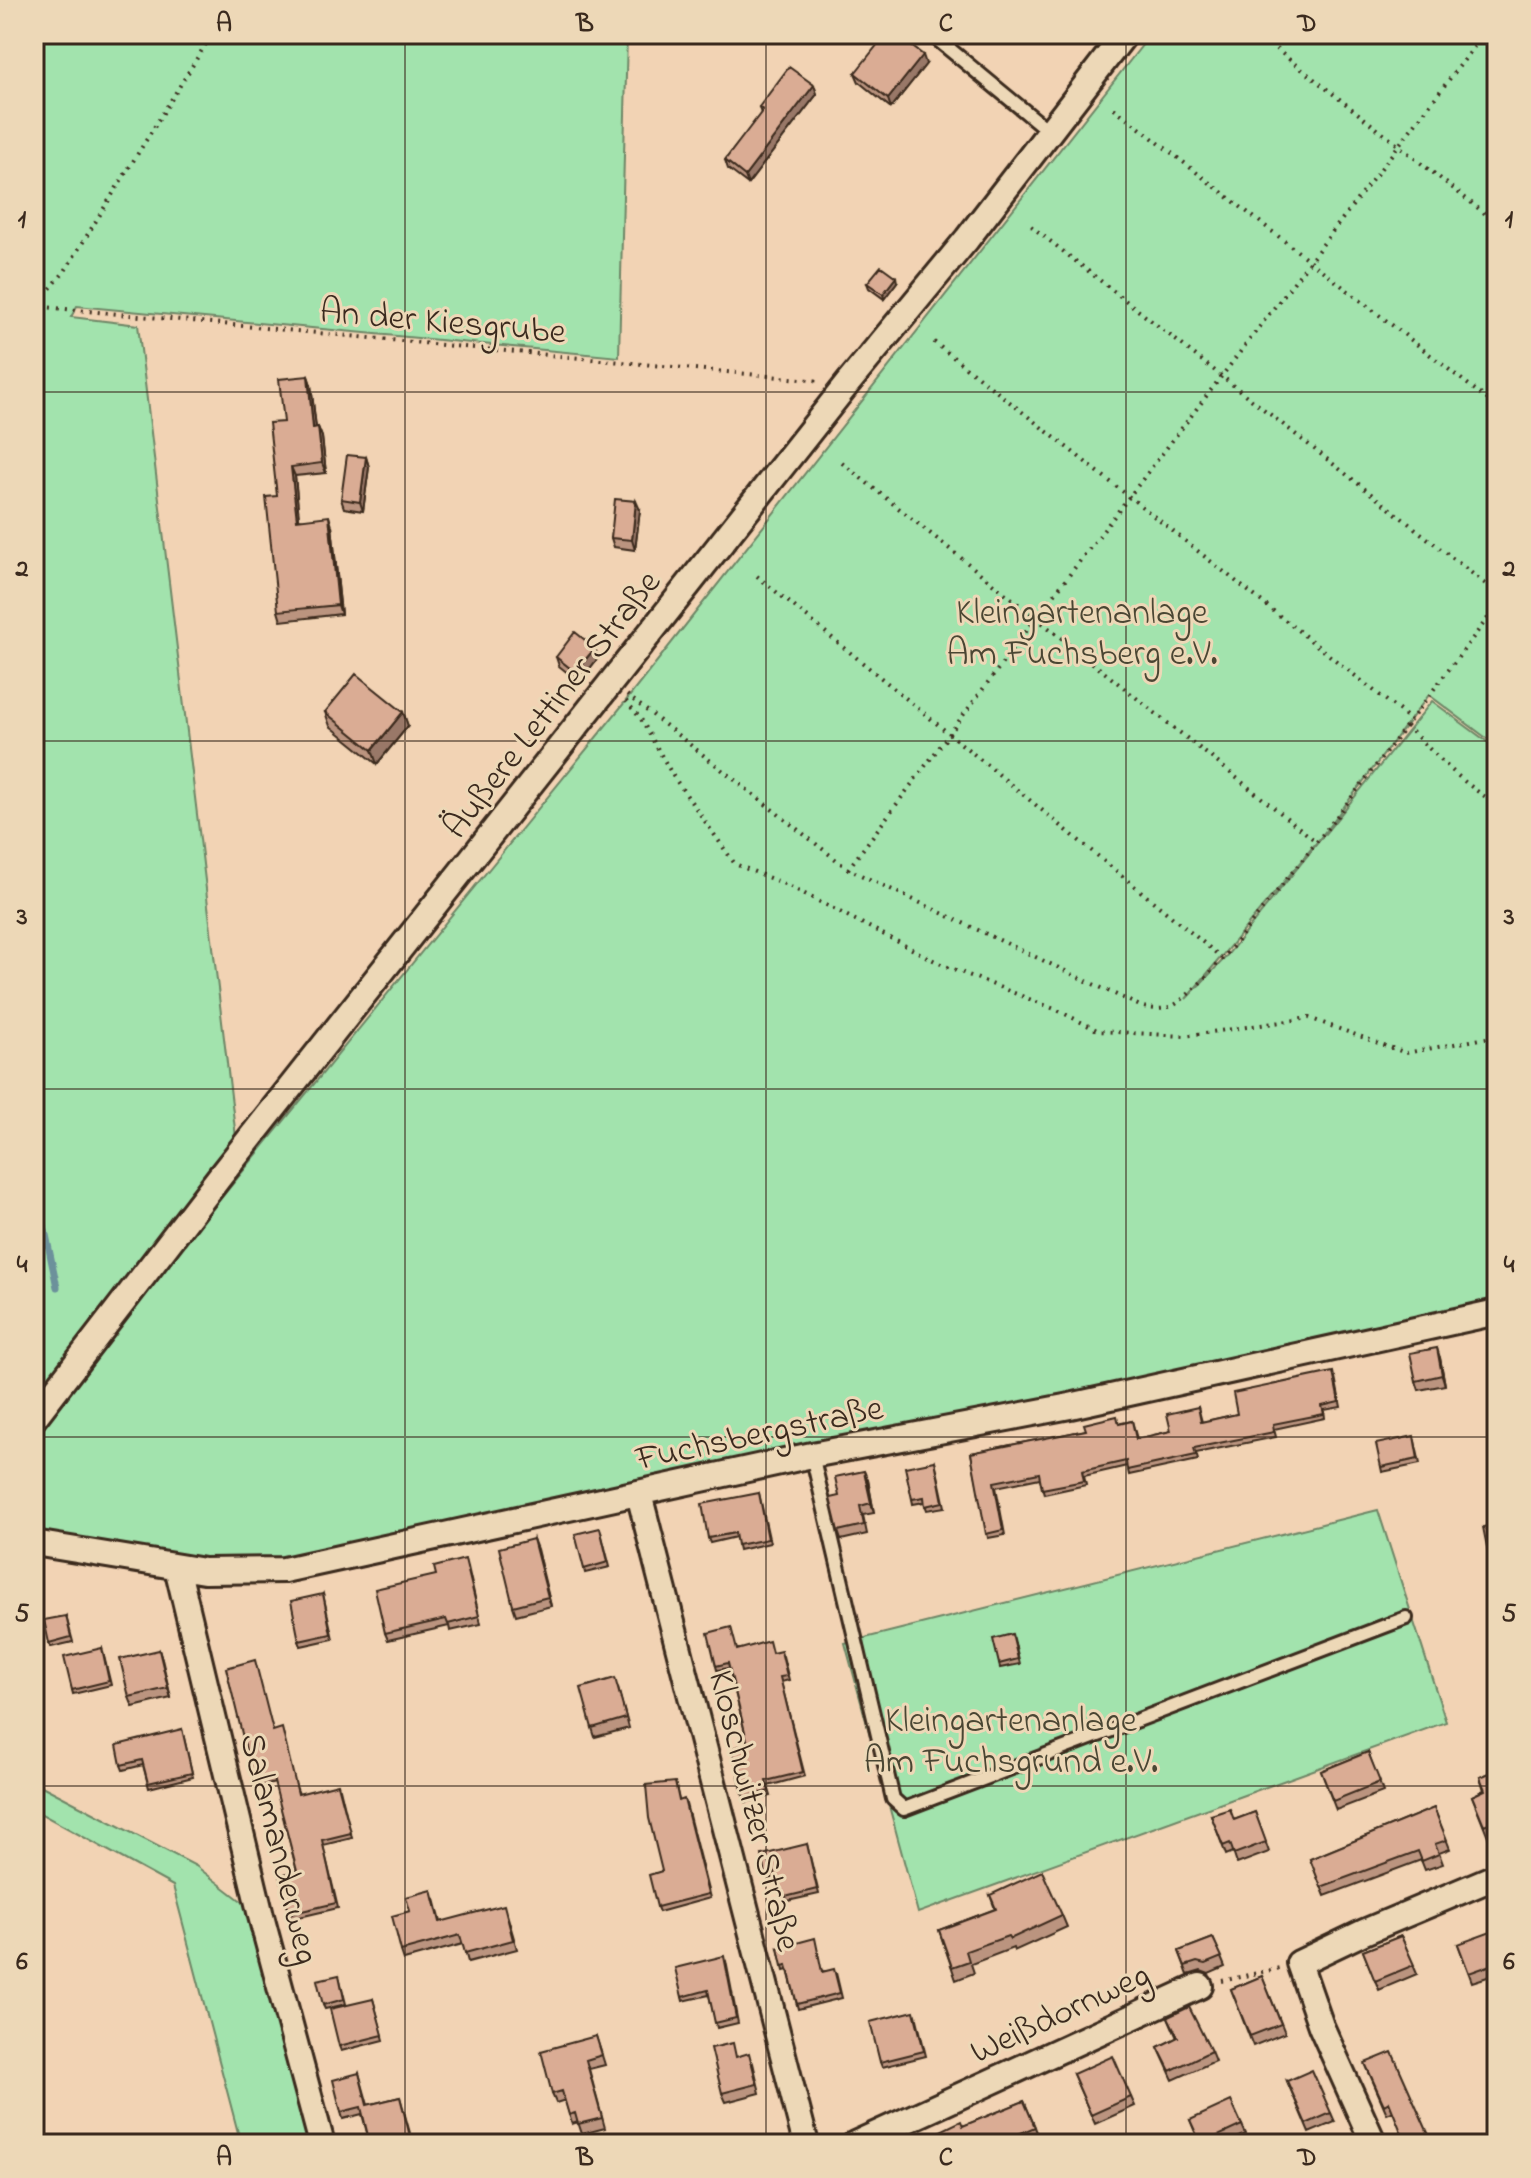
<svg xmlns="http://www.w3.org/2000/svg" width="1531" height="2178" font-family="'Indie Flower',sans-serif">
<rect width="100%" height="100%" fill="#f2d3b4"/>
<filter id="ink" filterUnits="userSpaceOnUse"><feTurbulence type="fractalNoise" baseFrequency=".0125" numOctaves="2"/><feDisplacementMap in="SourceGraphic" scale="16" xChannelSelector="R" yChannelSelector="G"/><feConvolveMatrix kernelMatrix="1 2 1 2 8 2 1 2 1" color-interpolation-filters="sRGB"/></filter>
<g filter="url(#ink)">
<path fill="#a2e3ad" stroke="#6e8666" stroke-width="2" d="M34 34H627L619 357 77 306 71 317 138 325 237 1146 34 1416Z
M1151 34H1497V746L1429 695 1317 842 1186 999 1224 959 1432 701 1497 749V1312L284 1570 34 1540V1428L625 702Z
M1378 1510 1446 1722 918 1913 845 1643Z
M34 1782 196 1866 261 1916 322 2144H241L173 1886 34 1810Z"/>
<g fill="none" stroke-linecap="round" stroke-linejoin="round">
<path stroke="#6c919b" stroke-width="7" d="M34 1178 57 1287"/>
<g stroke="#3b2a1e" stroke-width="18">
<path id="service" d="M931 34 1050 132
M812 1455 893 1799 904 1809 1406 1618"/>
</g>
<g stroke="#3b2a1e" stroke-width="30">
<path id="minor" d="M34 1418 221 1175 848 383 967 239 1125 34
M639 1494 806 2144
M34 1543 204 1571 284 1570 812 1455 1070 1406 1497 1312
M177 1567 261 1916 322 2144
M855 2144 1200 1986
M1374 2144 1321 2026 1299 1963 1364 1932 1497 1876"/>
</g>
<path stroke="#3b2a1e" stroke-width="4" stroke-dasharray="2 6" stroke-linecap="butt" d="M1257 34 1497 223
M1495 34 1497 35
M1114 108 1497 407
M1031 226 1497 593
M34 306 821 381
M35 307 65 271 212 34
M934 342 1411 720
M842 463 1317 842
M757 576 1222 958
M627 695 848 869 1140 1006C1154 1010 1168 1011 1180 1001 1216 972 1244 931 1273 896 1351 801 1423 703 1497 606
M626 701 641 719 673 776 735 864 787 885 943 965 1057 1010 1099 1031 1184 1036 1309 1018 1406 1053 1497 1036
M1406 726C1438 756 1458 781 1497 804
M848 869 1037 617 1484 34
M1222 1981 1280 1968"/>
<use href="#service" stroke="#edd8b7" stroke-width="12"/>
<use href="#minor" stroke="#edd8b7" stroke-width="24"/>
</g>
<path fill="#bb947f" stroke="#3b2a1e" stroke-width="2" d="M926 64 891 108 859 82 855 73Z
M814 85 817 94 748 184 728 169 725 160 761 114 759 107Z
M897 282 884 299 869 288 867 283Z
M308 376 311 385 316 427H318L322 437 326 473 295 476 299 519 332 526 341 614 281 621 278 611 284 422Z
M366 457 369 467 363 511 344 508 341 499Z
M640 510 635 550 614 547 611 538Z
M595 648 598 658 579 682 559 666 556 657Z
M325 712H403L408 726 377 764 330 726Z
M1440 1358 1445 1385 1419 1390 1416 1381Z
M1335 1377 1341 1407 1324 1410 1325 1418 1274 1429 1276 1437 1196 1453 1198 1460 1129 1475 1127 1466 1084 1476 1086 1485 1044 1494 1040 1478 996 1487 1005 1535 988 1538 971 1453 1132 1421 1137 1439 1171 1431 1198 1407 1202 1422 1237 1414Z
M1415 1441 1420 1464 1382 1472 1381 1467Z
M935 1461 945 1507 927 1510 924 1502 913 1504 912 1499Z
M868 1480 874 1513 863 1515 867 1534 841 1540 838 1531 839 1496Z
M759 1493 770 1543 739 1550 736 1537 710 1543 708 1538Z
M1497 1524V1565L1493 1566 1489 1557Z
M601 1532 610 1567 585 1573 584 1569Z
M533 1539 551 1606 516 1615 513 1606Z
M468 1567 481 1624 450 1631 449 1626 388 1640 385 1633Z
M323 1594 333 1639 301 1646 299 1641Z
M66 1616 73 1642 51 1647 49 1643Z
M1014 1639 1020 1664 1000 1668 999 1664Z
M102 1648 111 1685 73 1694 72 1690Z
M738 1649 773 1653 783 1656 789 1680 781 1682 805 1776 768 1786 771 1796 746 1802 744 1798 748 1744 729 1668 717 1670 716 1666Z
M159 1650 171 1698 133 1707 129 1697Z
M618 1688 629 1728 595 1737 592 1728Z
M182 1729 193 1777 149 1788 143 1765 123 1770 121 1765Z
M273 1731 299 1794 340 1788 352 1838 323 1845 338 1908 291 1919 289 1914 297 1871 275 1783 256 1788 254 1783Z
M1368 1752 1383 1792 1336 1810 1321 1771Z
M1497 1770V1836L1489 1839 1472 1796 1484 1790 1480 1777Z
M675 1782 679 1800 686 1804 710 1898 659 1912 657 1907 662 1871Z
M1434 1808 1450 1849 1439 1853 1443 1864 1425 1870 1421 1860 1325 1896 1310 1859Z
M1255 1812 1269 1852 1237 1864 1233 1852 1226 1855 1211 1815 1234 1820Z
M807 1844 819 1894 783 1902 777 1877 768 1879 766 1875Z
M990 1895 1062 1915 1067 1927 1014 1951 1013 1948 971 1964 974 1973 956 1980 939 1930 995 1909Z
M435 1899 441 1922 507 1914 517 1949 468 1962 463 1944 404 1960 401 1951 410 1911Z
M1401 1936 1417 1974 1379 1990 1363 1951Z
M1213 1938 1225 1967 1209 1974 1201 1971 1188 1975 1179 1951Z
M1458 1944 1497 1949V1974L1472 1982Z
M778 1948 823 1971 836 1973 842 1998 798 2009 788 1970 784 1971Z
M726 1961 738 2023 717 2028 709 1995 683 2001 682 1997Z
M1262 1976 1285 2033 1253 2046 1231 1989Z
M340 1980 346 2004 325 2009 323 2005Z
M373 1999 384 2040 341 2051 339 2046Z
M916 2015 926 2056 882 2067 880 2062Z
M1168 2017 1211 2051 1215 2061 1173 2080 1158 2047 1177 2038Z
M596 2036 605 2065 589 2069 605 2128 582 2134 578 2122 572 2124 565 2100 556 2103 552 2094Z
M753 2063 760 2093 726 2102 722 2093Z
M1365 2063 1433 2144 1392 2112 1387 2114Z
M359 2073 368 2105 400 2097 413 2144H370L362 2114 343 2119 341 2112Z
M1073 2074 1131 2097 1135 2106 1095 2124Z
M1287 2081 1331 2113 1335 2122 1309 2133Z
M1024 2101 1037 2132 1008 2144H914L963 2126Z
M1190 2120 1242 2125 1246 2134 1225 2144H1200Z"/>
<path fill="#997868" stroke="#3b2a1e" stroke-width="2" d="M923 55 926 64 891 108 888 99Z
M814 85 817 94 748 184 745 176Z
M896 277 897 282 884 299 883 294Z
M308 376 311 385 317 437 313 428Z
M318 427 322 437 326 473 322 463Z
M366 457 369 467 363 511 360 502Z
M291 467 295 476 300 529 297 520Z
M636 501 640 510 635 550 632 540Z
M329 516 332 526 341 614 338 605Z
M595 648 598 658 579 682 575 672Z
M403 712 408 726 377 764 372 750Z
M1437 1348 1440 1358 1445 1385 1442 1375Z
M864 1471 868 1480 874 1513 871 1503Z
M533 1539 537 1549 551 1606 548 1597Z
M159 1650 162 1659 171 1698 168 1688Z"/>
<path fill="#daac94" stroke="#3b2a1e" stroke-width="2" d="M886 34H896L923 55 888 99 855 73Z
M789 67 814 85 745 176 725 160 763 110 759 107Z
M881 266 896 277 883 294 867 283Z
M308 376 313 428 318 427 322 463 291 467 297 520 329 516 338 605 278 611 266 497 277 496 269 423 284 422 279 379Z
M347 455 366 457 360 502 341 499Z
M615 499 636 501 632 540 611 538Z
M575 632 595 648 575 672 556 657Z
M356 674 403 712 372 750 325 712Z
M1437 1348 1442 1375 1416 1381 1410 1353Z
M1333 1372 1339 1402 1322 1406 1324 1414 1273 1424 1274 1432 1194 1448 1196 1455 1127 1470 1126 1461 1082 1471 1084 1481 1042 1489 1039 1473 994 1482 1003 1530 986 1534 971 1453 1086 1430 1084 1424 1117 1416 1119 1424 1132 1421 1136 1439 1171 1431 1167 1414 1198 1407 1201 1422 1237 1414 1233 1393Z
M1414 1436 1418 1459 1381 1467 1376 1444Z
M935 1461 943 1502 925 1506 924 1497 912 1499 905 1467Z
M864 1471 871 1503 860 1506 864 1525 838 1531 830 1498 839 1496 835 1477Z
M759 1493 768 1539 737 1545 735 1533 708 1538 702 1504Z
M1497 1524V1555L1489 1557 1483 1527Z
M600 1528 608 1562 584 1569 575 1534Z
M533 1539 548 1597 513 1606 499 1548Z
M465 1559 479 1616 448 1624 446 1619 385 1633 375 1589 436 1575 434 1567Z
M323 1594 331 1634 299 1641 291 1601Z
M66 1616 71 1637 49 1643 44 1620Z
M731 1627 737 1650 769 1641 772 1653 781 1651 787 1676 780 1677 803 1772 766 1781 769 1791 744 1798 732 1748 748 1744 728 1663 716 1666 708 1633Z
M1012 1634 1018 1659 999 1664 993 1639Z
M102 1648 109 1681 72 1690 64 1657Z
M159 1650 168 1688 129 1697 120 1659Z
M255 1660 273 1731 282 1728 298 1794 338 1784 351 1833 322 1840 336 1903 289 1914 280 1875 297 1871 273 1778 254 1783 226 1668Z
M615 1678 626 1718 592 1728 581 1688Z
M182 1729 192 1773 148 1783 142 1760 121 1765 117 1745Z
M1368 1752 1380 1782 1333 1801 1321 1771Z
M1497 1770V1820L1484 1825 1472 1796 1485 1790 1480 1777Z
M675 1782 679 1801 684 1799 708 1894 657 1907 649 1875 662 1871 649 1818 646 1785Z
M1434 1808 1447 1840 1435 1844 1439 1854 1422 1861 1418 1851 1321 1887 1310 1859Z
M1230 1809 1234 1820 1255 1812 1266 1842 1234 1854 1230 1843 1223 1846 1211 1815Z
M807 1844 817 1889 781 1898 775 1872 766 1875 762 1855Z
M1042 1871 1062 1915 1010 1939 1008 1936 966 1951 969 1961 952 1967 939 1930 996 1909 990 1895Z
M432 1890 440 1922 504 1905 513 1940 465 1953 460 1935 401 1951 392 1916 410 1911 406 1897Z
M1491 1932 1497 1949V1963L1469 1973 1458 1944Z
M1401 1936 1414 1965 1375 1981 1363 1951Z
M815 1938 822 1972 834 1969 840 1993 797 2004 787 1965 782 1966 778 1948Z
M1213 1938 1222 1957 1205 1964 1197 1962 1185 1966 1179 1951Z
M724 1956 736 2018 715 2023 708 1990 682 1997 675 1968Z
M339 1975 344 1999 323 2005 317 1980Z
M1262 1976 1281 2024 1250 2036 1231 1989Z
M373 1999 383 2035 339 2046 330 2009Z
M1189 2007 1211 2051 1170 2071 1158 2047 1178 2037 1168 2017Z
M914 2011 924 2051 880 2062 870 2022Z
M596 2036 602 2055 586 2060 602 2118 578 2124 575 2113 569 2115 562 2091 552 2094 541 2051Z
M733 2043 736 2057 749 2053 757 2084 722 2093 711 2048Z
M1392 2052 1433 2144H1406L1389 2102 1384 2105 1365 2063Z
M1113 2056 1131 2097 1091 2115 1073 2074Z
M1312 2070 1331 2113 1306 2124 1287 2081Z
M359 2073 367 2105 400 2097 412 2144H370L361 2107 341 2112 333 2080Z
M1024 2101 1035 2127 995 2144H914L961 2121 963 2126Z
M1231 2101 1242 2125 1201 2144 1190 2120Z"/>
</g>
<path fill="none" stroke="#3b2a1e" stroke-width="2" stroke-opacity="0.55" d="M405 34V2144M766 34V2144M1126 34V2144M34 392H1497M34 741H1497M34 1089H1497M34 1437H1497M34 1786H1497"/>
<g text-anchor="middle" stroke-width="6" stroke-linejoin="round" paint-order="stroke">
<g font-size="36" fill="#3b2a1e" stroke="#edd8b7">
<text transform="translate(443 319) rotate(5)" y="13">An der Kiesgrube</text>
<text transform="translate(550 703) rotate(-52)" y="13">Äußere Lettiner Straße</text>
<text transform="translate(759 1431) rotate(-12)" y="13">Fuchsbergstraße</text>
<text transform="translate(757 1810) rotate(76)" y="13">Kloschwitzer Straße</text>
<text transform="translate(282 1848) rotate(76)" y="13">Salamanderweg</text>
<text transform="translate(1059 2011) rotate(-25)" y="13">Weißdornweg</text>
</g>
<g font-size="36" fill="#4a4633" stroke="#edd8b7">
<text x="1082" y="623">Kleingartenanlage<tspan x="1082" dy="41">Am Fuchsberg e.V.</tspan></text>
<text x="1011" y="1731">Kleingartenanlage<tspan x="1011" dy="41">Am Fuchsgrund e.V.</tspan></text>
</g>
</g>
<rect width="1531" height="2178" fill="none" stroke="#edd8b7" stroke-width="88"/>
<rect x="44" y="44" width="1443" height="2090" fill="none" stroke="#3b2a1e" stroke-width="3"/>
<g font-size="26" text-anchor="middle" font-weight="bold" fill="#3b2a1e">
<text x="224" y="31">A</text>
<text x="585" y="31">B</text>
<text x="946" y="31">C</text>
<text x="1307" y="31">D</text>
<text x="22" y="227">1</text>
<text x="1509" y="227">1</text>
<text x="22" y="576">2</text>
<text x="1509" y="576">2</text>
<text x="22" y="924">3</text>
<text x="1509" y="924">3</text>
<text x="22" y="1272">4</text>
<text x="1509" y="1272">4</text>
<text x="22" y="1621">5</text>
<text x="1509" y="1621">5</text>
<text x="22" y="1969">6</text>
<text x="1509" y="1969">6</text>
<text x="224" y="2165">A</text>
<text x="585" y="2165">B</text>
<text x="946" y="2165">C</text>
<text x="1307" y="2165">D</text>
</g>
</svg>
